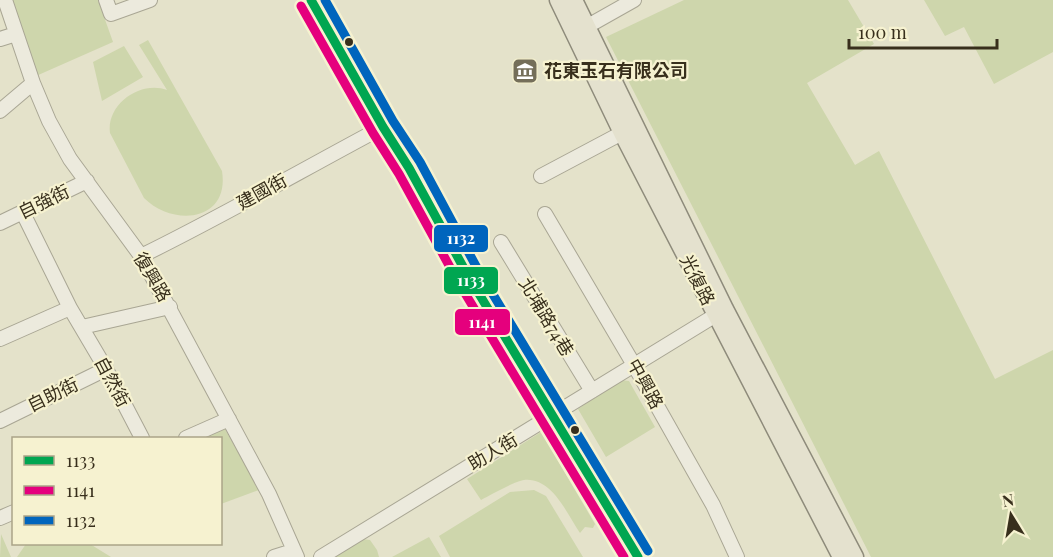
<svg xmlns="http://www.w3.org/2000/svg" width="1053" height="557" font-family="'Playfair Display','Noto Sans TC',serif">
<rect width="100%" height="100%" fill="#e4e2ca"/>
<path fill="#ced6ac" d="M10 0H98L113 42 36 76Z
M684 0H848L874 44 807 83 855 165 879 151 995 379 1053 350V557H871L606 37Z
M924 0H1053V52L994 84 964 27 945 36Z
M148 40 222 171C230 222 173 227 144 198L110 133C106 104 141 80 167 90L139 45Z
M124 46 143 77 102 101 93 62Z
M620 380 629 381 655 427 606 457 578 409Z
M225 429 259 490 221 504 220 438H203Z
M541 432 595 524 593 528 585 527 580 533C567 514 552 477 524 480 515 481 491 495 481 500L467 479Z
M534 490 546 496 583 557H450L439 536 510 492Z
M1 534 11 557H0Z
M429 537 441 557H392Z
M362 539 370 540 377 550 379 557H330Z
M26 544H90L111 557H17Z"/>
<g fill="none" stroke-linecap="round" stroke-linejoin="round">
<g stroke="#a9a694" stroke-width="16">
<path id="minor" d="M5 0 33 83 49 121 70 159 141 256 269 494 297 557
M106 0 111 14 150 0
M311 0 383 127 409 168 467 274 638 557
M579 31 634 0
M0 39 16 34
M0 111 33 83
M541 176 622 133
M23 213 70 308
M545 214 634 365 713 505 737 557
M0 223 87 181
M501 242 592 391
M141 256C223 216 302 170 383 127
M82 327 170 307
M0 339 70 308 106 369 142 438
M0 421 106 369
M186 438 229 419
M0 518 14 512
M274 557 293 551
M321 557 724 310"/>
</g>
<g stroke="#8e8b7b" stroke-width="19">
<path id="major" d="M558 0 622 133 841 557
M574 0 725 309 855 557"/>
</g>
<use href="#minor" stroke="#eceadd" stroke-width="14"/>
<use href="#major" stroke="#e4e1ce" stroke-width="16"/>
<g stroke="#f6f2d0" stroke-width="14">
<path id="bus-1" d="M311 0 383 127 409 168 467 274 638 557"/>
</g>
<g stroke="#f6f2d0" stroke-width="14">
<path id="bus-2" d="M301 6 373 133 399 174 457 280 624 557"/>
</g>
<g stroke="#f6f2d0" stroke-width="14">
<path id="bus-3" d="M325 0 393 121 420 162 477 268 648 551"/>
</g>
<use href="#bus-1" stroke="#00a651" stroke-width="9"/>
<use href="#bus-2" stroke="#e5007d" stroke-width="9"/>
<use href="#bus-3" stroke="#0065bd" stroke-width="9"/>
</g>
<defs>
<g id="museum-square" transform="scale(1.35)"><rect x="-9" y="-9" width="18" height="18" rx="4" fill="#746e59" stroke="#f6f2d0"/><path d="M0-6L6-3V-2H-6V-3ZM-5-1h2V3h-2ZM-1-1h2V3h-2ZM3-1h2V3H3ZM-6 4H6V6H-6Z" fill="#fff"/></g>
</defs>
<g fill-rule="evenodd">
<use href="#museum-square" x="525" y="71"/>
</g>
<g fill="#382f1c" stroke="#f6f2d0" stroke-width="2">
<circle cx="349" cy="42" r="5"/>
<circle cx="575" cy="430" r="5"/>
</g>
<g text-anchor="middle" stroke-width="4.5" stroke-linejoin="round" paint-order="stroke">
<g font-size="18" font-weight="bold" fill="#382f1c" stroke="#f6f2d0" text-anchor="start">
<text x="544" y="77">花東玉石有限公司</text>
</g>
<g font-size="18" fill="#382f1c" stroke="#f6f2d0">
<text transform="translate(262 192) rotate(-29)" y="6">建國街</text>
<text transform="translate(44 202) rotate(-26)" y="6">自強街</text>
<text transform="translate(152 277) rotate(59)" y="6">復興路</text>
<text transform="translate(697 280) rotate(63)" y="6">光復路</text>
<text transform="translate(546 317) rotate(59)" y="6">北埔路74巷</text>
<text transform="translate(112 382) rotate(62)" y="6">自然街</text>
<text transform="translate(645 384) rotate(61)" y="6">中興路</text>
<text transform="translate(53 395) rotate(-26)" y="6">自助街</text>
<text transform="translate(493 452) rotate(-31)" y="6">助人街</text>
</g>
</g>
<g stroke="#f6f2d0" stroke-width="2">
<rect x="433" y="224" width="56" height="29" rx="6" fill="#0065bd"/>
<rect x="443" y="266" width="56" height="29" rx="6" fill="#00a651"/>
<rect x="454" y="308" width="57" height="28" rx="6" fill="#e5007d"/>
</g>
<g font-size="16" text-anchor="middle" font-weight="bold" fill="#fff">
<text x="461" y="244">1132</text>
<text x="471" y="286">1133</text>
<text x="482" y="328">1141</text>
</g>
<rect x="12" y="437" width="210" height="108" fill="#f6f2d0" stroke="#aaa488" stroke-width="1.5"/>
<rect x="24" y="456" width="30" height="9" fill="#00a651" stroke="#aaa488" stroke-width="1.5"/>
<text x="66" y="467" font-size="18" fill="#382f1c">1133</text>
<rect x="24" y="486" width="30" height="9" fill="#e5007d" stroke="#aaa488" stroke-width="1.5"/>
<text x="66" y="497" font-size="18" fill="#382f1c">1141</text>
<rect x="24" y="516" width="30" height="9" fill="#0065bd" stroke="#aaa488" stroke-width="1.5"/>
<text x="66" y="527" font-size="18" fill="#382f1c">1132</text>
<g transform="translate(1011 515) rotate(349)" stroke="#f6f2d0" stroke-width="4.5" paint-order="stroke">
<path d="M0-4.5L10 22L0 15L-10 22Z" fill="#382f1c"/>
<text y="-9" font-size="16" font-weight="bold" text-anchor="middle" fill="#382f1c">N</text>
</g>
<path d="M849 39v9h148v-9" fill="none" stroke="#382f1c" stroke-width="3"/>
<text x="858" y="39" font-size="18" fill="#382f1c" stroke="#f6f2d0" stroke-width="4.5" paint-order="stroke">100 m</text>
</svg>
